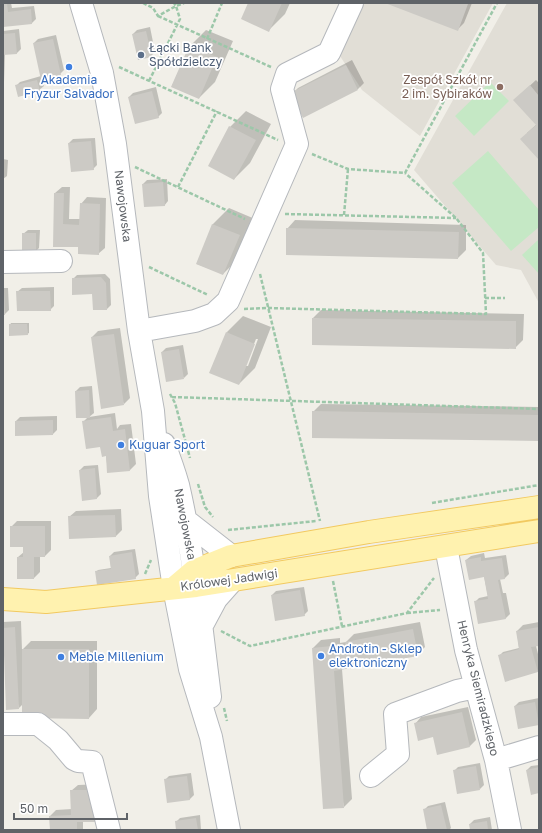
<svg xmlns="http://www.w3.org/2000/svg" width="542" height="833" font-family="'Golos Text',sans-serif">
<rect width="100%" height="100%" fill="#f1efe8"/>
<path fill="#e1ded6" d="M364 3H493L420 136 362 90 340 56Z
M507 3H539V303L521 270 496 265 414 170Z"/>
<path fill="#c5e8c5" d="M490 82 509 101 474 136 455 116Z
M488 151 539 210V227L511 251 452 183Z
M539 239V274L522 255Z"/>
<path fill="#0003" fill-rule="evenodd" d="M3 3H11L12 8 34 6 36 19 32 23 3 26Z
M249 3H290L285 14 269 30Z
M388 3H472L464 23 458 29Z
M150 27 155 52 151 56 133 34 137 30Z
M19 29 21 49 17 53 5 54 3 111V31Z
M206 30 233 41 215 82 199 98 172 86 190 46Z
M56 35 64 70 60 74 42 78 44 86 39 90 16 86 20 82 41 76 34 43 38 39Z
M352 60 364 83 358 89 292 94 298 88Z
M536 80 539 83V159L527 133 537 124 521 94Z
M156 87 162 113 158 117 129 97 133 93Z
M246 111 271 124 250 163 234 179 230 127Z
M95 138 97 165 93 169 69 143 73 139Z
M3 159 8 160 7 176 3 179Z
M167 179 168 201 164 206 143 184 147 180Z
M62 187H70L69 219H80L81 204 87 197 106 198 105 248 98 254 79 246H54L55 193Z
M229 208 255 219 239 258 223 274 197 264 213 224Z
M295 220 466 225V250L458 258 287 229Z
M28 230H40L39 248 35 252 23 234Z
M105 274 110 279 111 305 107 309 93 293 73 279 77 275Z
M54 287V306L50 310 17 292 22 288Z
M3 288H8L9 310 5 314H3Z
M321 310 524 314 523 340 515 348 313 318Z
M243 316 271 327 255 368 239 384 227 332ZM256 339H258L248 366H245Z
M11 323H29V333L27 334 10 325Z
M120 328 130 398 124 404 92 337 98 331Z
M183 345 188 374 184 378 162 352 166 348Z
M92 386 94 413 89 417 115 413 117 429 120 425 131 424 136 464 130 470 108 472 106 455 83 422 88 417H77L76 391 80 387Z
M321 404 539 407V440L313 412Z
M57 416V430L53 434 16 421 20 417Z
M98 465 101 494 97 498 83 499 80 470 84 466Z
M121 509 122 530 116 536 69 517 76 511Z
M17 521H51V550L45 556H40V572L34 578 18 557 24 552V546L11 527Z
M135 549 139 574 135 578 96 572 98 570 111 568 110 556 114 552Z
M484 553 485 558 506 555 509 574 505 578 500 579 503 593H506L510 614 506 618 479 623 475 602 479 598 488 596 484 576 466 560 471 556Z
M304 587 308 611 304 615 272 595 276 591Z
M21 621 22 650 31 641H97V709L89 718 23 704 19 708 3 645V622Z
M420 622 425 647 417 655 342 669 352 799 344 807 313 648 321 640 340 638V643L346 642 354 634Z
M539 622V645L536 646 539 658V670L538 672 499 656 503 652 519 648 517 631 523 625Z
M539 698V724L519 728 515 706 519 702Z
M468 707 476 740 470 746 434 736 415 724 421 717Z
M480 763 484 785 480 789 454 771 458 767Z
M539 765V792L527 770 531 766Z
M191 773 194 795 190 799 168 802 165 780 169 776Z
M103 784 83 821V830H51L50 816 56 810 72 809 71 791 78 785Z
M445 802 451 828 449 830H428L424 810 428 806Z
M200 815 201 830H177L176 822 180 818Z
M490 817 492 830H471L470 824 474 820Z"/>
<path fill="#cccac5" d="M3 3H7L8 12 31 9 32 24 3 27Z
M248 3H282L269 32 241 19Z
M385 3H466L468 4 458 31Z
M146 31 152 57 138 60 132 34Z
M15 33 17 54 3 55V34Z
M53 39 61 75 41 80 33 43Z
M189 46 217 57 199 99 171 87Z
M346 65 358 90 303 118 290 93Z
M37 80 40 91 18 97 15 85Z
M530 85 539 96V160L520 139 536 125 513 100Z
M152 91 159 118 135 124 128 97Z
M229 126 256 140 234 180 208 166Z
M91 141 94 170 71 172 68 143Z
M163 182 165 206 144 207 142 184Z
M54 193H64L63 224 79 225 80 203 100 204 99 255 78 254V247H53Z
M212 224 240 235 223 275 196 264Z
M286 228 459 232 458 259 286 255Z
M22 233H36V253H22Z
M101 277 106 283 107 310H93L92 294 72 295V278Z
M3 289H4L5 315H3Z
M16 291H50L51 311H17Z
M312 318 516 321V349L312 345Z
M9 324H27L28 335 9 336Z
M226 332 255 344 239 385 209 373Z
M114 334 124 405 101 409 91 337Z
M179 349 184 379 166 382 161 352Z
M89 390 90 418H76L75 391Z
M312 411 539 415V441L312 438Z
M111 417 113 431 125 429 130 471 107 473 106 456 102 457 100 447 86 449 82 421Z
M53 420V435L15 436V421Z
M95 468 97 499 82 501 79 470Z
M115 515 116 537 69 539 68 516Z
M10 526H45V557H34V579H17V557H23V547H10Z
M132 552 136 579 97 585 95 571 111 569 109 556Z
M481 557V561L502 558 505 579 498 580 506 619 478 624 474 601 488 599 484 577 469 580 465 560Z
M300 590 305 616 275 621 271 595Z
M15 627 19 709 6 710 3 628Z
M539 627V646L531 647 538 672 505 682 498 655 519 649 516 631Z
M413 629 418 656 334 671 344 808 323 809 312 648 332 646 333 650 346 649 345 642Z
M22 649H89V719L22 718Z
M535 702 539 725 518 729 514 706Z
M462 712 470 747 437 755 433 737 418 741 414 723Z
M476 766 480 790 457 794 453 770Z
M539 767V793L531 795 526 770Z
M187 776 190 800 167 803 164 779Z
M70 790H97L98 822H77V830H50L49 816 71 815Z
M441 805 447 830H427L423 809Z
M196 818 198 830H176L175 821Z
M487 821 488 830H470L469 824Z"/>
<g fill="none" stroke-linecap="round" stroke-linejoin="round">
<g stroke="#b5b8bc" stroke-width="24">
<path id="minor" d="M81 3 102 73 115 144 139 331 153 411 160 496 174 588 190 669 211 737 229 830
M3 262 61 261
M139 331 195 321 214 314 228 301 297 144 282 89 287 74 329 53 352 3
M164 444C169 457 174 471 178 485 194 554 201 626 210 697
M185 520 231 556
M446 547 466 650 496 760 510 830
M201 627 216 599 232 581
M3 724H38L58 740 74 759 78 761 92 762 109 830
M496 760 539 747
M371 776 398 754 395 714 457 691 476 687"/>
</g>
<g stroke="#f2c960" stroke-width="24">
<path id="major" d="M174 588 194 571 231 556 369 532 539 507
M3 599 46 602 196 586 539 531"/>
</g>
<path stroke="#9cc7a9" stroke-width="2.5" stroke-dasharray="4 2" stroke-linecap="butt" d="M143 3 153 8 158 16 176 6 174 3
M158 16 271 67
M207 39 222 3
M119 67 278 140
M149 81 180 19 176 6 184 3
M312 154 348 169 405 173 497 3
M135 167 245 219
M178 187 217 111
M285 214 456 218
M344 215 348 169
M149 267 208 295
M260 274 320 521
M485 298H505
M244 309 268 308 486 314 483 253 456 218 405 173
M538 329H539
M170 394 175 403 190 458
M172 397 539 409
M198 484 205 507 213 517
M432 503 539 485
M228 530 316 521
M145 574 151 560
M333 581 342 626
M407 613 440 610
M221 631 250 646 407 613 434 578
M224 708 227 721"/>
<use href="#minor" stroke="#fff" stroke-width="22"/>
<use href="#major" stroke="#fff2af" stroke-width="22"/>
</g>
<circle fill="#5c6f8a" stroke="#fff" stroke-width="1.5" cx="141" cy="55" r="4"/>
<g fill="#3f7fe0" stroke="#fff" stroke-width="1.5">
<circle cx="69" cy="67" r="4"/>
<circle cx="121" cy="445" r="4"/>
<circle cx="321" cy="656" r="4"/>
<circle cx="61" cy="657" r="4"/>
</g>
<circle fill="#8d6e63" stroke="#fff" stroke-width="1.5" cx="500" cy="87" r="4"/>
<g text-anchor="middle" stroke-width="3.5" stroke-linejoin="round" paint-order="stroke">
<g font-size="12" fill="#4e5e75" stroke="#fff" text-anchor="start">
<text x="149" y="52">Łącki Bank<tspan x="149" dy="14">Spółdzielczy</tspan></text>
</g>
<g font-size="12" fill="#366cbe" stroke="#fff" text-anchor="start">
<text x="69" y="84" text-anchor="middle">Akademia<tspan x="69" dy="14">Fryzur Salvador</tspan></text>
<text x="129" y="449">Kuguar Sport</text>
<text x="329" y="653">Androtin - Sklep<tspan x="329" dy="14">elektroniczny</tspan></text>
<text x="69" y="661">Meble Millenium</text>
</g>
<g font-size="12" fill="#785e54" stroke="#fff" text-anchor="end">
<text x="492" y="84">Zespół Szkół nr<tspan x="492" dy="14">2 im. Sybiraków</tspan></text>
</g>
<g font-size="12" fill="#5f6368" stroke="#fff">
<text transform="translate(123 206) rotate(83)" y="4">Nawojowska</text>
<text transform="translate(185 524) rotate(79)" y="4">Nawojowska</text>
<text transform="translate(229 580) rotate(-8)" y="4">Królowej Jadwigi</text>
<text transform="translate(478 688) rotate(76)" y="4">Henryka Siemiradzkiego</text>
</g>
</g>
<rect width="542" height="833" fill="none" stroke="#5f6368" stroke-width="8"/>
<path d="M14 813v6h113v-6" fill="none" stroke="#5f6368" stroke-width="2"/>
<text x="20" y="813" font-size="12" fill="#5f6368" stroke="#ffffff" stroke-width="3" paint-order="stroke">50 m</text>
</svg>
